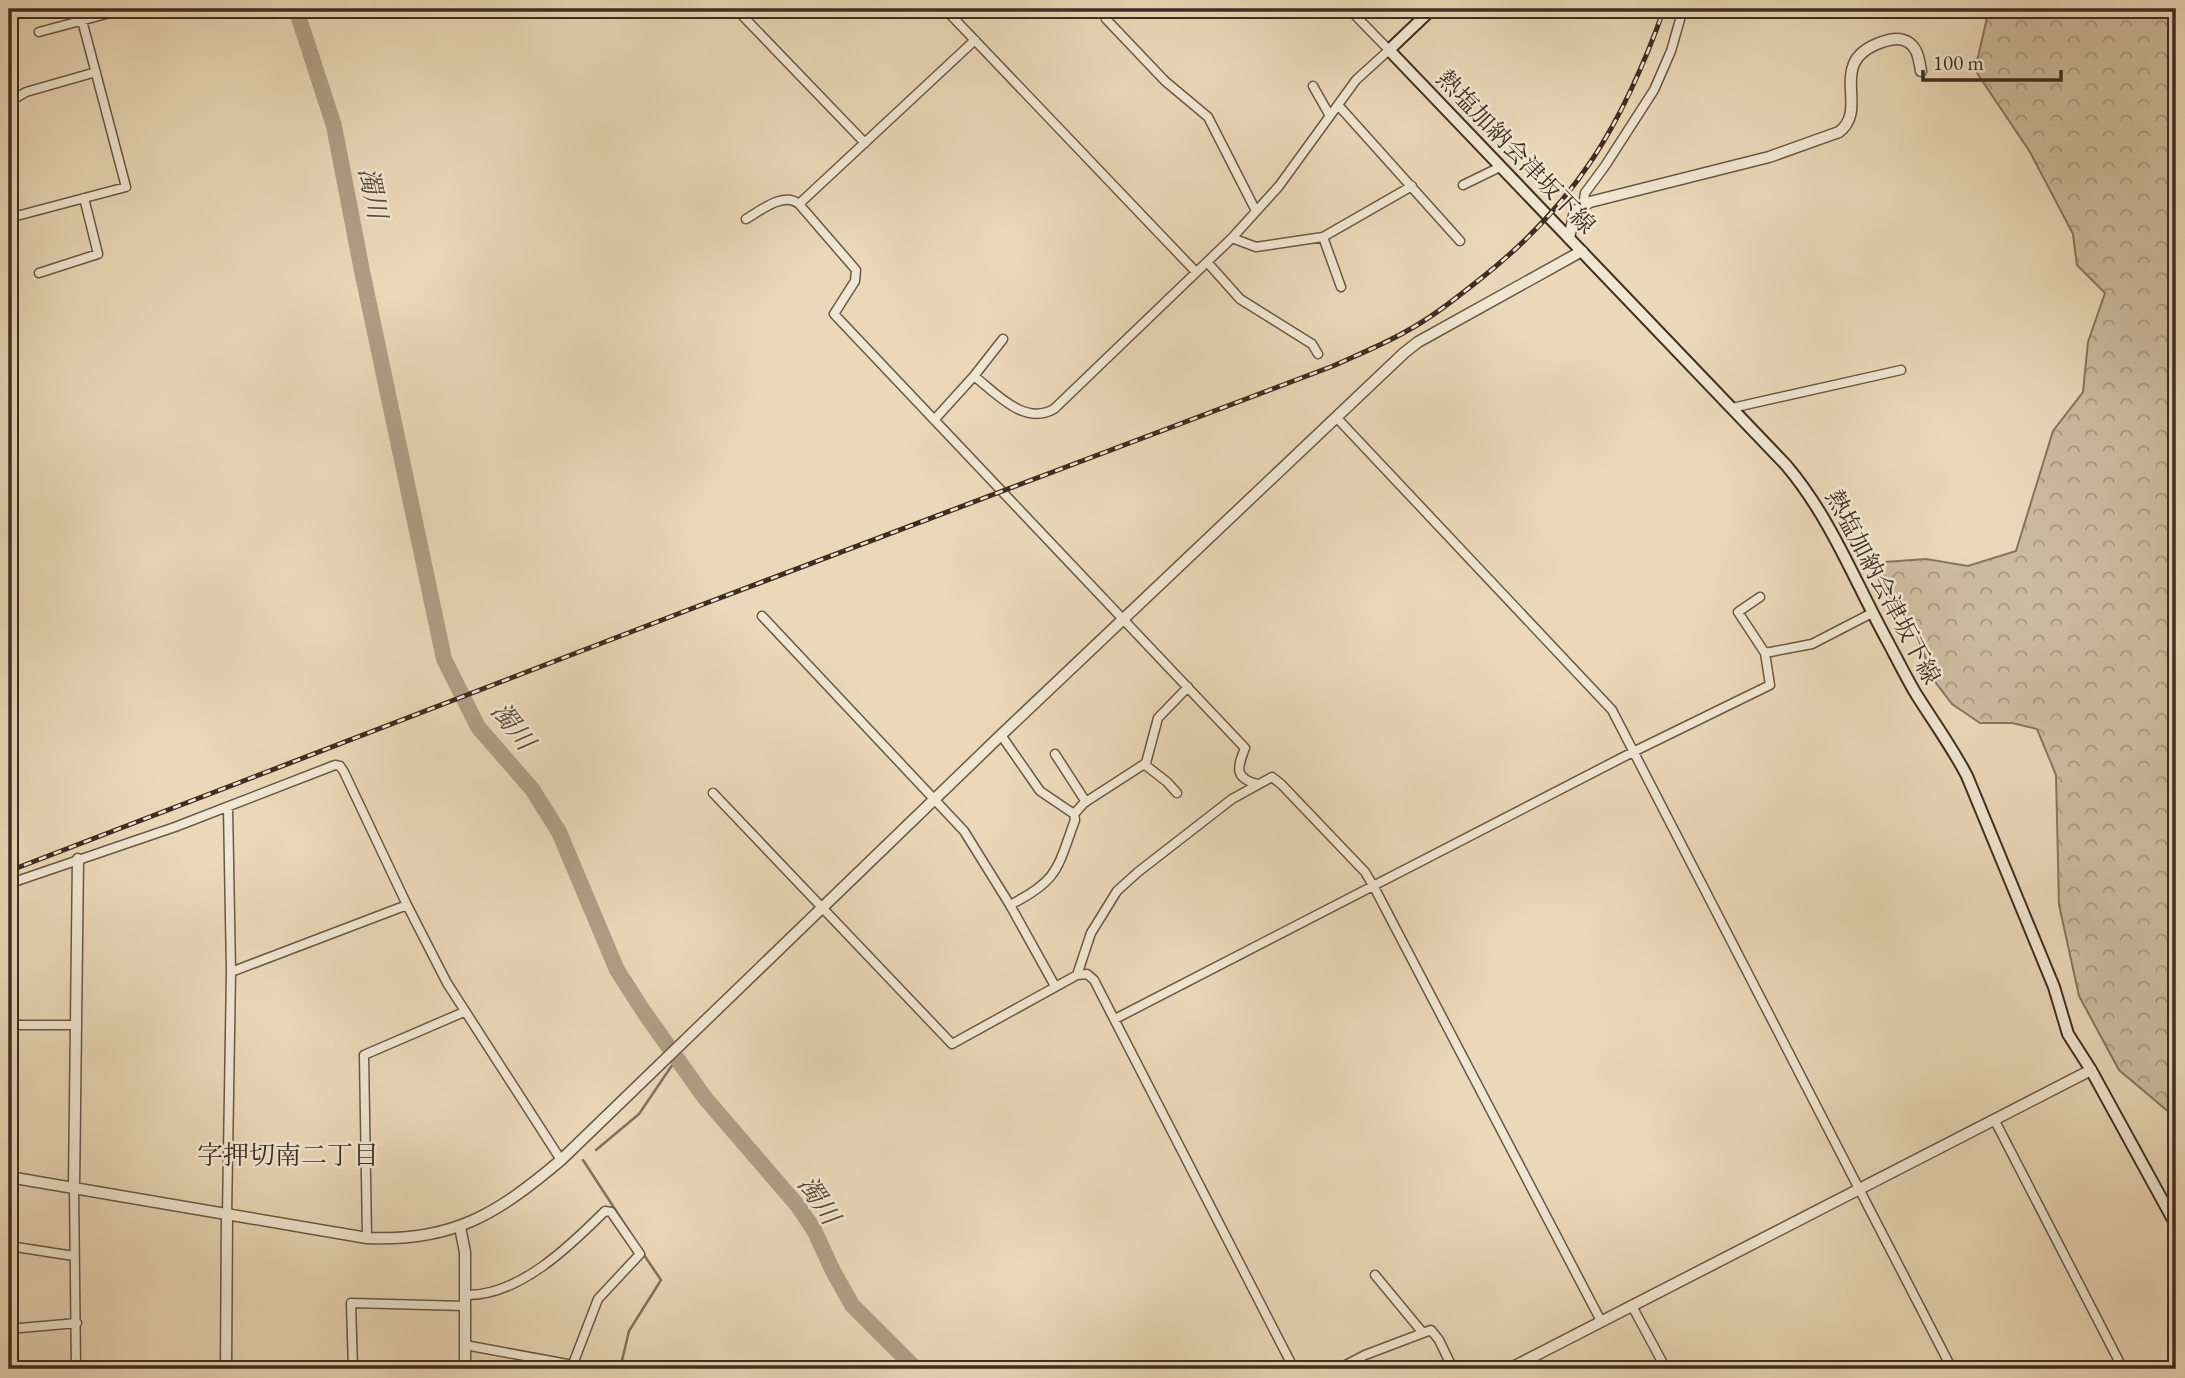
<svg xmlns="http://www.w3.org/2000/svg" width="2185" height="1378" font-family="'EB Garamond','Noto Serif JP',serif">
<defs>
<pattern id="forest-crowns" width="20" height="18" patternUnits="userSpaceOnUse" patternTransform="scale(1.75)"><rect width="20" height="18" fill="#cdbb9e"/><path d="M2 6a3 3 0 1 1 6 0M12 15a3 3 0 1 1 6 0" fill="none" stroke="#a89880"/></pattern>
</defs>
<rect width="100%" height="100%" fill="#ead8b8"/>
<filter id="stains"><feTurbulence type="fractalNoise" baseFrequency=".00286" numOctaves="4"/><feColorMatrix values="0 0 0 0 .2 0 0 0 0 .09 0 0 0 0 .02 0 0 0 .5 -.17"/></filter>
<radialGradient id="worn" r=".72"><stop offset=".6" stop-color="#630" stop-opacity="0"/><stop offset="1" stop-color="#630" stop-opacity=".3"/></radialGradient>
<path fill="url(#forest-crowns)" stroke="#86745f" stroke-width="2" d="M1989 9H2176V1118L2119 1070 2079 996 2059 905 2056 775 2037 729 2012 723H1980L1952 704 1933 679 1918 638 1882 587 1885 562 1926 559 1968 566 2016 551 2053 431 2083 392 2088 342 2105 293 2077 265 2073 234 2030 152 1975 70Z"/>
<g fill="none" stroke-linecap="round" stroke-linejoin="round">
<path stroke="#83715c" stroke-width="2.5" d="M596 1150 639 1114 677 1058
M583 1160 637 1243
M620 1369 629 1331 661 1280 642 1252"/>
<path stroke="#b09e84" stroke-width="16" d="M296 9 334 126 362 271 444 659 478 727 532 789 559 832 617 970 644 1012 705 1098 798 1206 814 1230 833 1271 852 1305 916 1369"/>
<g stroke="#6a5846" stroke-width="11">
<path id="minor" d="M736 9 865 143
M945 9 1196 272
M1106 19 1165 81 1208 117 1256 211
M39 32 125 9
M1313 86 1330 116
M9 102 26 92 96 72
M1338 105 1460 241
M1463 185 1500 167
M799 204 975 40
M1583 206 1585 193 1605 166 1654 90 1671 51 1683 9
M9 218 126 187 79 9
M746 219C760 211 784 191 799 204L856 270 855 281 834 314 1245 748C1238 766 1233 778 1257 784
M1323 237 1341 287
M1232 238 1256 247 1323 237 1412 186
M1207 262 1240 299 1312 344 1318 354
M39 273 98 254 84 198
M974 376 1003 339
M1732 408 1901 370
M1336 417 1612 710 1952 1369
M935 419 974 376C996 393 1024 426 1054 409L1232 238 1279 186 1356 80 1389 50 1349 9
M1760 597 1738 612 1765 653
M762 616 964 831 1010 905 1055 986
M1001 735 1040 791 1074 814 1075 820C1057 869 1059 880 1010 905
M1055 754 1086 802
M1144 764 1167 782 1177 793
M713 793 952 1044 1077 975 1087 974 1094 980 1294 1369
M1074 814 1084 803 1146 763 1158 718 1188 687
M231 972 407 905
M1077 975 1091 933 1117 891 1138 872 1232 799 1272 777 1281 784 1365 872 1374 887 1601 1321
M1115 1019 1633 752 1770 685 1765 653 1812 644 1872 613
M10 1025H76
M9 1101H11C10 1028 15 955 11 883L175 827 335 765 340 766 344 772 407 905 447 983 561 1160
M1994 1119 2123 1369
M74 1187 76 1369
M227 1215 231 972 228 807
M367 1238 364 1055 464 1012
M9 1246 74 1256
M1375 1275 1423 1333
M465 1295C518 1297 570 1246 605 1211L611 1212 640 1254 598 1299 571 1369
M1632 1306 1666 1369
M9 1329 77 1323
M465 1345 573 1365
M353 1369 351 1303 465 1306
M1338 1369 1365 1355 1431 1330 1439 1340 1453 1369"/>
</g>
<g stroke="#6a5846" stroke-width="13">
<path id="tertiary" d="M1569 238 1575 211 1590 202 1769 157 1839 132C1871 108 1824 62 1882 42 1890 39 1900 37 1908 42 1918 48 1919 60 1921 71
M9 1177 367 1238C453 1242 497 1214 561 1160L1001 735 1404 353 1418 342 1582 251
M74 1187 78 859
M460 1227 465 1252V1369
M226 1369 227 1215
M1509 1369 2091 1070"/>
</g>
<g stroke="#402d20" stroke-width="14">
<path id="secondary" d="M1432 9 1389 50 1786 465C1831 518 1855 582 1888 642 1897 659 1906 677 1916 694 1933 721 1952 747 1967 776L2054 987 2068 1034 2091 1070 2176 1225"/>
</g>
<use href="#minor" stroke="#f1e6d1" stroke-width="8"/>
<use href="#tertiary" stroke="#f1e6d1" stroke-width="10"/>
<use href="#secondary" stroke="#f1e6d1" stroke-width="10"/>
<g stroke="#402d20" stroke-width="5">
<path id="rail" d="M9 871 688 610 1333 366C1357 355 1382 345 1405 332 1431 318 1455 299 1479 280 1576 204 1623 124 1664 9"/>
</g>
<use href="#rail" stroke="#f1e6d1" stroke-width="2.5" stroke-dasharray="8" stroke-linecap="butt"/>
</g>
<g text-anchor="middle" stroke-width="5" stroke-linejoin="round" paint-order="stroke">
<g font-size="24" fill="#402d20" stroke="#f1e6d1">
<text transform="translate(1516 152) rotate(46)" y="8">熱塩加納会津坂下線</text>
<text transform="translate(1883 587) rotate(62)" y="8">熱塩加納会津坂下線</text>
</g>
<g font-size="26" font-style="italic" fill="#5c4939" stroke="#f1e6d1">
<text transform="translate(373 193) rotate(78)" y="9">濁川</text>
<text transform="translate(513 726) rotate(52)" y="9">濁川</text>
<text transform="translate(819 1200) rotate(56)" y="9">濁川</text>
</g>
<g font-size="26" fill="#402d20" stroke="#f1e6d1">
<text x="288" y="1164">字押切南二丁目</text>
</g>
</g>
<rect width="2185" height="1378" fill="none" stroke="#ead8b8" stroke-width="35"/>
<rect x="10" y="10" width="2164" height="1357" fill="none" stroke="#402d20" stroke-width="3.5"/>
<rect x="18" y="18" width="2150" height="1343" fill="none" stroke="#402d20" stroke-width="2"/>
<path d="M1923 70v10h138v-10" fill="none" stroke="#402d20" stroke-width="3.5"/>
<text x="1933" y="70" font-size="21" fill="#402d20" stroke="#f1e6d1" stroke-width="5" paint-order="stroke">100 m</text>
<rect width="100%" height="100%" filter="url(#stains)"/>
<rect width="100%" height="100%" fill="url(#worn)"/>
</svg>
